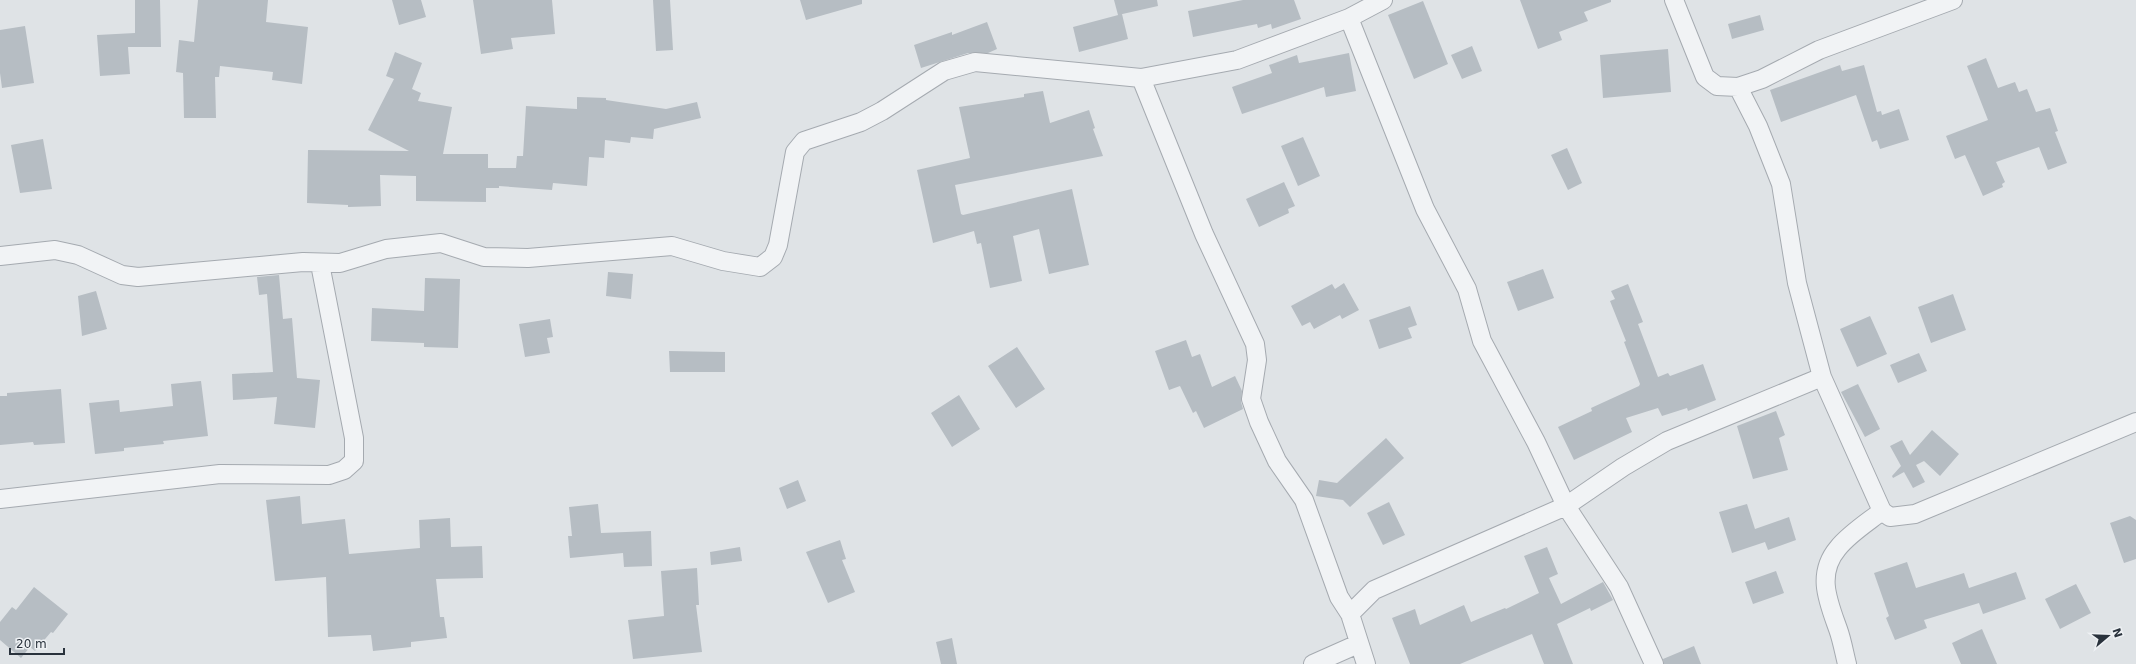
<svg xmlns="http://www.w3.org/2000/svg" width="2136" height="664" font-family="'DejaVu Sans',sans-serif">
<rect width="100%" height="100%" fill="#dfe3e6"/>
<path fill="#b6bdc3" d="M135 0H160L161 47H128L130 74 100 76 97 35 135 33Z
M198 0H268L266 22 308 27 302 84 272 80 273 72 220 66 219 77H215L216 118H184L183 73 176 72 179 40 194 42Z
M392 0H421L426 17 399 25Z
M473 0H552L555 34 511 38 513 49 481 54Z
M653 0H670L673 50 656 51Z
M800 0H862V4L806 20Z
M1114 0H1157L1158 6 1118 15Z
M1243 0H1294L1301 19 1272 29 1271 24 1258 28 1257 24 1193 37 1188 11Z
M1520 0H1611V2L1584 12 1588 21 1559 32 1562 40 1538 49Z
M1423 1 1448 64 1414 79 1388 15Z
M1122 14 1128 39 1079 52 1073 27Z
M1760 15 1764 30 1732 39 1728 24Z
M987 22 997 49 988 53H968L921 68 914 45 952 32V35Z
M25 26 34 83 2 88 0 73V30Z
M1472 46 1482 71 1462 79 1451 55Z
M1668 49 1671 92 1603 98 1600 55Z
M395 52 422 63 412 89 421 93 418 101 452 107 443 154H488V168H516L517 156H523L526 106 577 109V97L606 98V100L666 109 697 102 701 118 654 129 653 139 631 137 630 143 605 140 604 158 589 157 587 186 553 183 552 190 499 186V188H486V202L416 201V176L380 175 381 206 348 207V205L307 203 308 150 409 151 368 130 394 79 386 76Z
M1349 53 1356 91 1326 97 1324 87 1242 114 1232 87 1272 73 1269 65 1297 55 1299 63Z
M1986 58 1998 88 2015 82 2019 92 2027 89 2036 112 2050 108 2058 131 2055 132 2067 163 2048 170 2039 147 1996 162 2005 182 2002 184 2003 187 1983 196 1965 155 1955 159 1946 136 1988 120 1967 66Z
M1840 65 1842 71 1864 65 1877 112 1881 111 1882 115 1899 109 1909 140 1880 149 1877 140 1872 142 1856 95 1781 122 1770 90Z
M1043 91 1050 123 1089 110 1095 128 1093 129 1103 156 955 185 961 214 963 215 1072 189 1089 265 1049 274 1039 229 1013 236 1022 281 990 288 981 243 977 244 974 231 933 243 917 170 970 158 959 107 1024 97V94Z
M1303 137 1320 176 1298 186 1281 146Z
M43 139 52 189 20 193 11 145Z
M1567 148 1582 183 1568 190 1551 155Z
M1284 182 1295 206 1288 209 1289 213 1259 227 1246 199Z
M1543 269 1554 298 1518 311 1507 282Z
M608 272 633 274 631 299 606 296Z
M279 275 283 319 292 318 297 378 320 380 315 428 274 424 277 397 233 400 232 374 273 372 267 294 259 295 257 277Z
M425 278 460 279 458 348 424 347V343L371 341 372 308 424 311Z
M1344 283 1359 310 1342 319 1340 315 1314 329 1310 322 1302 326 1291 306 1332 284 1335 289Z
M1628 284 1643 322 1638 324 1658 377 1668 373 1670 376 1703 364 1716 400 1688 411 1687 408 1662 416 1658 408 1626 418 1632 432 1574 460 1558 427 1592 411 1591 408 1639 386 1640 384 1624 342 1626 341 1610 301 1615 299 1611 291Z
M96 291 107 329 82 336 78 296Z
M1953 294 1966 330 1931 343 1918 307Z
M1410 306 1417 325 1408 328 1412 338 1379 349 1369 320Z
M1870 316 1887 354 1857 367 1840 329Z
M550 319 553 337 547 338 550 353 525 357 519 324Z
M1186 340 1192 357 1200 354 1212 387 1235 376 1242 391 1241 402 1243 409 1204 428 1196 411 1193 413 1180 386 1169 390 1155 351Z
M1017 347 1045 389 1016 408 988 366Z
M669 351 725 352V372H670Z
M1919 353 1927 371 1898 383 1890 365Z
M201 381 208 436 163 441 164 444 124 448V451L95 454 89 403 119 400 120 412 173 406 171 384Z
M1858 384 1880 429 1865 437 1841 392Z
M61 389 65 443 34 445 33 442 0 445V396H7V393Z
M959 395 980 429 952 447 931 413Z
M1776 411 1785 435 1779 438 1788 470 1753 479 1737 426Z
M1932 430 1959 454 1940 476 1924 461 1916 465 1925 482 1913 488 1904 472 1893 478 1892 476 1901 466 1890 446 1902 440 1910 455Z
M1386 438 1404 458 1350 507 1343 500 1316 496 1319 480 1337 483Z
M798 480 806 501 787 509 779 488Z
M300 496 302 524 345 519 349 554 420 548 419 520 450 518 451 547 482 546 483 578 436 579 440 617H444L447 638 411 642V647L373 651 371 635 328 637 326 577 275 581 266 500Z
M1389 502 1405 535 1383 545 1367 513Z
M598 504 601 533 651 531 652 566 624 567 623 553 570 558 568 536H572L569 507Z
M1747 504 1755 529 1789 517 1796 540 1768 550 1765 542 1732 553 1719 512Z
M2130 516 2136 520V559L2124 563 2110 523Z
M840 540 846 559 842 560 855 592 828 603 806 552Z
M740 547 742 561 711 565 710 552Z
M1547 547 1558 574 1549 578 1561 604 1603 582 1613 600 1591 611 1590 608 1557 624 1573 664H1544L1532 634 1460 664H1410L1392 618 1415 609 1420 625 1464 605 1471 622 1505 608 1506 609 1539 593 1524 556Z
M1907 562 1916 588 1964 573 1969 588 2016 572 2026 599 1983 614 1979 603 1924 620 1927 628 1895 640 1886 618 1889 616 1874 573Z
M697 568 699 605H696L702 652 633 659 628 620 664 616 661 571Z
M1776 571 1784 593 1753 604 1745 582Z
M2076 584 2091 613 2060 629 2045 599Z
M34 587 68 614 53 633 51 632 35 651 30 647 21 658 0 640V622L12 607 16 610Z
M1982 629 1997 664H1961L1952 643Z
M952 638 957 664H941L936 642Z
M1694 646 1701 664H1664L1663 659Z"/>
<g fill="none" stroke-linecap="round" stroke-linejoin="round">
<g stroke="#a5aab0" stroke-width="20">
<path id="street" d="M1674 0 1705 77 1717 86 1738 87 1762 79 1819 50 1953 0
M1349 18 1425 209 1467 289 1482 341 1536 442 1566 506 1619 587 1654 664
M1141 78 1204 234 1255 344 1257 360 1251 399 1259 422 1277 461 1304 500 1339 597 1350 614
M1738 87 1758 126 1781 184 1797 283 1822 377 1882 511 1890 517 1915 514 2136 422
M0 256 55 250 78 255 122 275 138 277 303 262 340 263 386 249 441 243 484 257 528 258 672 246 723 261 760 267 773 257 778 245 795 152 804 141 861 122 882 111 944 71 975 62 1141 78 1237 60 1349 18 1383 0
M0 499 220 474 329 475 344 470 354 461V438L320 264
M1313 664 1358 644
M1366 664 1350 614 1374 590 1566 506 1623 467 1667 441 1822 377
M1847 664C1844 652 1842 640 1838 629 1828 601 1816 574 1838 548 1849 534 1868 522 1882 511"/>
</g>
<use href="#street" stroke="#f1f3f5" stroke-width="18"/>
</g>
<g transform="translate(2108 636) rotate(71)" stroke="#eef1f4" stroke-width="3" paint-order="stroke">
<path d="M0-3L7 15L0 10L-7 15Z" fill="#29323c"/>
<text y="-6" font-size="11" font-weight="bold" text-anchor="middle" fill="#29323c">N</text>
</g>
<path d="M10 648v6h54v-6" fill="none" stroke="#29323c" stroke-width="2"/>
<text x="16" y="648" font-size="12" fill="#29323c" stroke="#eef1f4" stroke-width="3" paint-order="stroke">20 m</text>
</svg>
